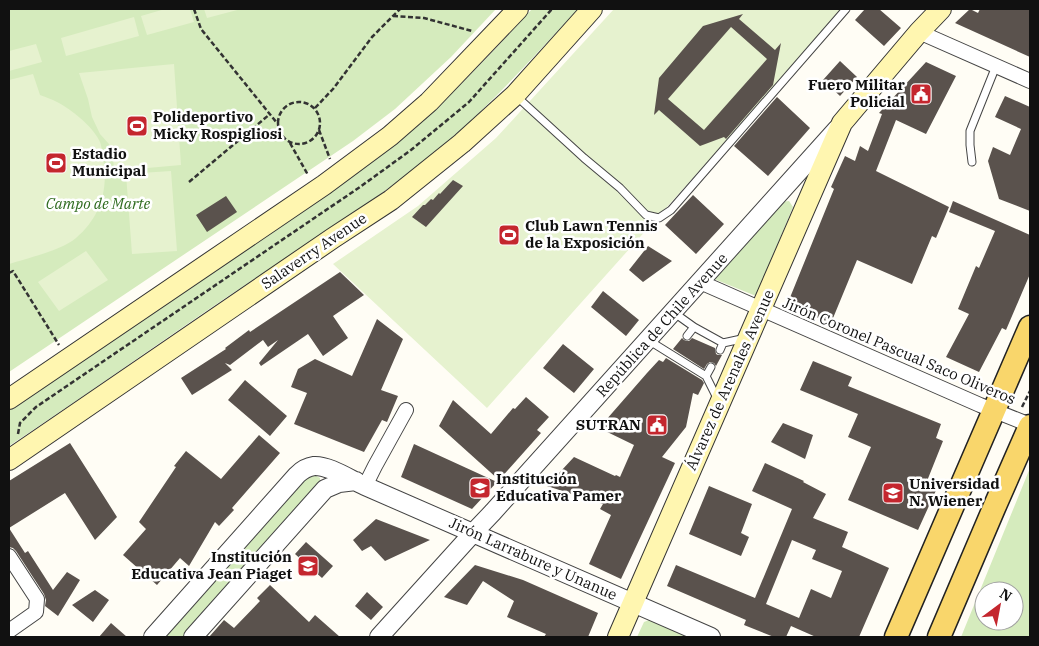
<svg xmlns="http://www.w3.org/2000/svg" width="1039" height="646" font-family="'IBM Plex Serif',serif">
<rect width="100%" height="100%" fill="#fffdf5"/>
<path fill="#d5ebbd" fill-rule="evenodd" d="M9 9H496L451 57 395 109 353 141 9 372Z
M532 9H578C531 59 485 112 431 155 367 208 295 251 227 297 154 346 82 398 9 446V405L411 131C455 92 493 52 532 9Z
M789 201 793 207 756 296 714 279 781 202Z
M1030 468V637H961ZM984 591H1014V621H984Z
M303 474H313L320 478V483L186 637H158Z
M649 620 691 637H637L644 622Z"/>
<path fill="#e6f2cf" d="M165 9H190L194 22 147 35 141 16Z
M204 9H241L207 18Z
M614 9H844L487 408 333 264 418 206 496 138Z
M134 17 139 36 66 56 61 38Z
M36 44 42 62 9 71V51Z
M174 64 181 165 114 171 113 156 109 144 100 134 92 117 88 99 79 73Z
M33 74 40 95C45 97 52 99 57 102 72 110 92 126 99 140 102 145 102 153 103 159 109 189 100 218 76 238 62 250 28 258 9 264V80Z
M171 171 177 251 132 254 126 174Z
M86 251 108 280 59 311 38 282Z"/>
<path fill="#5a524d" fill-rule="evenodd" d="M865 9H879L901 28 884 46 855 20Z
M970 9 978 13 980 9H1030V57L955 23Z
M743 14 739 19 775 50 781 43 773 85 726 139 724 137 700 146 659 110 654 115 659 78 703 26ZM731 27 767 59 704 130 668 99Z
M840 61 857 77 840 96 823 80Z
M926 62 956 76 926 134 896 120 876 171 949 207 936 238 932 236 912 284 857 260 831 323 787 305 834 189 831 187 845 156 855 161 860 146 868 151 882 114 879 113Z
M1005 96 1030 107V211L999 199 988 161 993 147 1010 155 1021 129 995 117Z
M777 97 810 128 768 176 734 146Z
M453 180 463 186 426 227 412 217 423 205H425L431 199 433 200 439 193 440 194Z
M693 195 724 224 696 254 665 225Z
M226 196 237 212 207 232 196 215Z
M953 201 1030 235V274L1006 330 1002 328 979 372 946 357 969 314 958 309 976 266 979 268 995 231 949 212Z
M648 246 672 261 643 282 629 270Z
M340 272 364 295 333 316 348 338 323 356 308 334 261 366 259 363 278 340 268 347 263 340 230 365 225 363 232 370 192 395 181 378 226 349 225 348 249 330 250 332Z
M603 291 639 320 626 336 591 307Z
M377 319 403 339 381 390 398 396 387 422 382 420 364 452 294 424 307 393 291 387 298 369 315 359 352 376Z
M682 338 684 340 687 341H689L692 338 715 348 716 354 718 355H722L716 366 714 363 710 362 707 364 704 369 673 349Z
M563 344 594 369 574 393 543 368Z
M666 358 702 380 704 383 698 395 693 393 686 427 662 457 675 463 621 579 589 564 611 515 600 509 603 504 547 486 574 457 615 476 616 475 620 477 634 445 599 428 647 373 659 360 663 362Z
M813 361 852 377 848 386 941 424 936 438 943 441 927 481 938 486 918 530 848 500 871 447 848 437 858 414 800 390Z
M245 380 287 416 270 436 228 400Z
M526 397 549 417 537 430 541 433 499 480 439 426 453 400 491 434 513 408 515 409Z
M783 423 813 435 805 459 771 442Z
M259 435 280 453 232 508 234 510 219 526 215 522 189 566 180 558 157 585 123 555 146 529 139 522 176 467 174 466 186 451 221 479Z
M70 443 117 517 95 540 65 493 9 528 25 553 28 551 53 590 67 572 80 580 58 616 45 606 46 600 44 594 16 551 13 548 9 547V481Z
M414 444 497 482 472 509 401 477Z
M765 463 804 481 803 482 826 494 813 518 848 532 842 547 889 568 859 637H816L791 626 786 637H774L744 625 746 620 667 586 676 565 755 598 792 509 752 491ZM792 540 816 550 812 559 842 571 831 598 811 589 799 618 766 604Z
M709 486 752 504 741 533 749 537 741 556 689 534Z
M376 519 430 540 385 561 371 546 362 551 353 540Z
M306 542 333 566 322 578 295 554Z
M475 565 523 580 598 613 588 637H544L546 634 507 617 514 601 483 581 467 605 444 597Z
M270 585 309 622 315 615 340 637H209L224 620 234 628 260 601 257 598Z
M95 590 109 600 93 622 72 605Z
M367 592 383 607 371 620 355 606Z
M111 623 127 637H99Z"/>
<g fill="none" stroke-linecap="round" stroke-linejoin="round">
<g stroke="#444" stroke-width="9">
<path id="service" d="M515 95 584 158 620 188 646 215 659 218 671 210 846 9
M972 162 970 145V131L996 66
M673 312 694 327 723 343
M687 336 694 327
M648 340 706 376
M720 350 723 343 746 338
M711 367 706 376 718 400"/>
</g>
<g stroke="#444" stroke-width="16">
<path id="minor" d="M919 32 1030 81
M700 282 980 405 1030 425
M365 486 375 466 406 410
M9 556 37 599 36 612 9 631"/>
</g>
<g stroke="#444" stroke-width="20">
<path id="tertiary" d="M153 637 297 475C301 471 307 467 314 466 329 465 351 480 365 486L711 637
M193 637 325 489 339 483 356 481
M379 637 473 533 493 512 837 129"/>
</g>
<g stroke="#333" stroke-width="22">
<path id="secondary" d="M9 399 324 185 390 136 429 102 518 9
M9 460 333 238 391 200 462 143 515 95 592 9
M618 637 842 123 919 32 941 9"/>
</g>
<g stroke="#222" stroke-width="25">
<path id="primary" d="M896 637 1030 327
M939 637 994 508 1030 426"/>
</g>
<path stroke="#333" stroke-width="2.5" stroke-dasharray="5 2.5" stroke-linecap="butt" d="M194 9 201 29 277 123
M393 16 424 18 472 31
M278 123a21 21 0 1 1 42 0a21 21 0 1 1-42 0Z
M315 108 333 89 372 37 400 9
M319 130 330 159
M290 143 308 175
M189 182 270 114
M9 273 13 271 59 345
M1022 407 1030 391
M18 434 20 423 36 407 360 187 411 150 469 102 552 9"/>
<use href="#service" stroke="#fff" stroke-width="7"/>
<use href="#minor" stroke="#fff" stroke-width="14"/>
<use href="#tertiary" stroke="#fff" stroke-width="18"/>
<use href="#secondary" stroke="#fff6b0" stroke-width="20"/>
<use href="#primary" stroke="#f9d66b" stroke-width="22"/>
</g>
<defs>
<g id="civic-square" transform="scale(1.125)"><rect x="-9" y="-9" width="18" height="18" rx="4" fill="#c4262e" stroke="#fff"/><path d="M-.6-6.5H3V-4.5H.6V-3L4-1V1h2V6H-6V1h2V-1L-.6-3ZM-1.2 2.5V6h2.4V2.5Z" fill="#fff"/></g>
<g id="stadium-square" transform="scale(1.125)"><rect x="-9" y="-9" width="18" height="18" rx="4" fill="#c4262e" stroke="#fff"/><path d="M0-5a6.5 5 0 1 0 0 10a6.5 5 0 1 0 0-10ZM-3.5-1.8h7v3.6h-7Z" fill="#fff"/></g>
<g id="school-square" transform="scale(1.125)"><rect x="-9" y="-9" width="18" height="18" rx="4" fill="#c4262e" stroke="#fff"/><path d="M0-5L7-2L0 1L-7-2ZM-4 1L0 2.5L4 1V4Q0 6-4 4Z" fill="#fff"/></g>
<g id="university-square" transform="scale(1.125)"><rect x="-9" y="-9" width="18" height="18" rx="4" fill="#c4262e" stroke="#fff"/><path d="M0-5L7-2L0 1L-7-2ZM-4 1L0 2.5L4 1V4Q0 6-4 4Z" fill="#fff"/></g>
</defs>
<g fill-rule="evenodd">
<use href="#civic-square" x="921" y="94"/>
<use href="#stadium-square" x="137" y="126"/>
<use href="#stadium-square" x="56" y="163"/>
<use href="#stadium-square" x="509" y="235"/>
<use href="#civic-square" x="657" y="425"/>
<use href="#school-square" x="480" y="488"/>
<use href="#university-square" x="893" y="493"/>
<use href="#school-square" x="308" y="566"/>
</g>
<g text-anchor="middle" stroke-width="5" stroke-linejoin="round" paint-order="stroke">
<g font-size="15" font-weight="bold" fill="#111" stroke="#fff" text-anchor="start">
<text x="905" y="90" text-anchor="end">Fuero Militar<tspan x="905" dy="17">Policial</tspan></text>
<text x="153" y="122">Polideportivo<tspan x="153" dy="17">Micky Rospigliosi</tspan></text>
<text x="72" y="159">Estadio<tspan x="72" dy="17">Municipal</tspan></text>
<text x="525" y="231">Club Lawn Tennis<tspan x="525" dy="17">de la Exposición</tspan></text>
<text x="641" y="430" text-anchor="end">SUTRAN</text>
<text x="496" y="484">Institución<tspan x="496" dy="17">Educativa Pamer</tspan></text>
<text x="909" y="489">Universidad<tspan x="909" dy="17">N. Wiener</tspan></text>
<text x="292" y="562" text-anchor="end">Institución<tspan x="292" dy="17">Educativa Jean Piaget</tspan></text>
</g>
<g font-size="15" font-style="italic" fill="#2f6b1f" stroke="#fff">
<text x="98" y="209">Campo de Marte</text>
</g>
<g font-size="15" fill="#111" stroke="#fff">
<text transform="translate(314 251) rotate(-34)" y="5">Salaverry Avenue</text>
<text transform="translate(662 325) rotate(-48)" y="5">República de Chile Avenue</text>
<text transform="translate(899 351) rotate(23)" y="5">Jirón Coronel Pascual Saco Oliveros</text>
<text transform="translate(730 380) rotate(-66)" y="5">Álvarez de Arenales Avenue</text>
<text transform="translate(533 559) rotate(24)" y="5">Jirón Larrabure y Unanue</text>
</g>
</g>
<rect width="1039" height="646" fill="none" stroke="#111111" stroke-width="20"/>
<g transform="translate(999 606) rotate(32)"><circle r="24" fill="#ffffff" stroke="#a0a0a0"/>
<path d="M0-4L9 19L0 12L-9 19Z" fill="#c4262e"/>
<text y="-8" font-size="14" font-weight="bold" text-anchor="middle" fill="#111111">N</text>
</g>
</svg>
